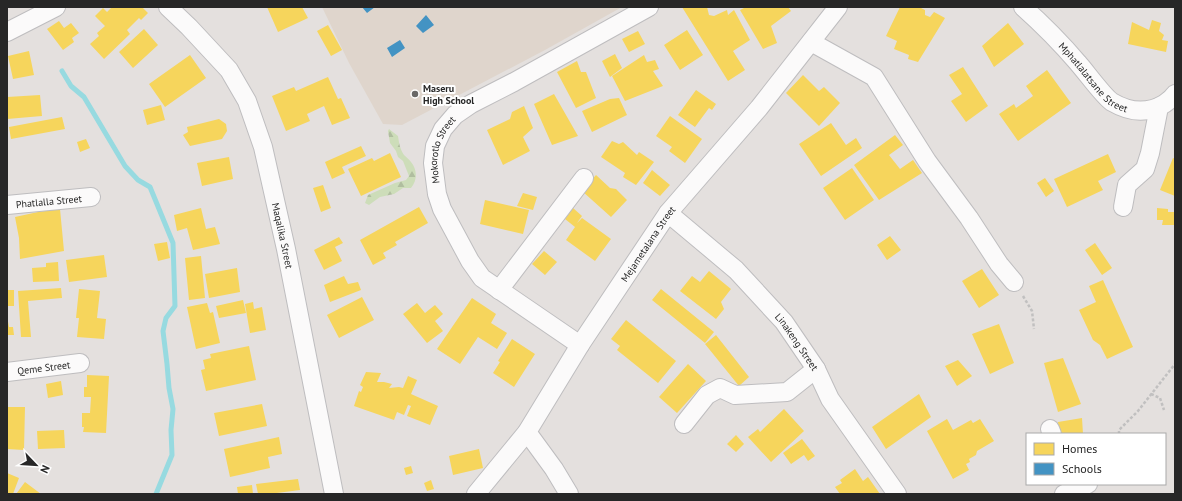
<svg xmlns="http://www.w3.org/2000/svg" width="1182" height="501" font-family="'PT Sans',sans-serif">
<defs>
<pattern id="forest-firs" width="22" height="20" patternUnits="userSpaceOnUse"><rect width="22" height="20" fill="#cdddb9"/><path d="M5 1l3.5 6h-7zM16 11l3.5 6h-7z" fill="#b0be9f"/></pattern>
</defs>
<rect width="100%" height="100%" fill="#e4e0de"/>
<path fill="#dfd5cc" d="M322 7H622L545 50 402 125 383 124 349 63Z"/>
<path fill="url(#forest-firs)" d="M389 129 398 136C399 143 400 149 404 155 406 157 409 159 411 162 417 169 418 180 411 188H403L394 194 380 197 369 205 365 203 368 195 395 183 406 180 409 176 403 161 398 157 396 151 390 143 388 131Z"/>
<path fill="#f6d55c" d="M112 7H142L148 13 141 20 139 18 127 30 130 34 104 59 90 44 99 36 97 33 105 26 95 16 103 8 107 12Z
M267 7H302L308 18 278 32Z
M682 7H707L709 15 714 16 727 10 728 15 734 10 750 40 733 51 745 70 728 81Z
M746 7H788L791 11 771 26 777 43 763 49 740 10Z
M900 7H919L925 10V15L930 17 934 12 945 18 918 62 908 59 909 55 894 49 897 41 886 36Z
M1152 20 1161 23 1159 31 1164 35 1162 40 1168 41 1166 52 1128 44 1132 22 1149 30Z
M59 21 64 28 71 23 79 33 72 38 74 42 63 50 47 29Z
M1008 23 1024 44 994 67 982 46Z
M328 25 342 50 331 56 317 31Z
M144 29 158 45 133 68 119 52Z
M687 30 703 55 680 70 664 45Z
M638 31 645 44 629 52 622 39Z
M29 51 34 75 13 79 8 56Z
M615 54 622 68 610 77 602 61Z
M190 55 206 78 165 107 149 84Z
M644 55 647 62 655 60 659 69 653 71 663 86 625 101 612 76Z
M577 61 581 72H586L596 98 576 108 557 72Z
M963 67 988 106 966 122 951 101 962 94 949 75Z
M1047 70 1071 103 1018 141 999 114 1014 104 1016 108 1033 96 1026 86Z
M803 75 819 91 824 87 840 103 819 126 786 93Z
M328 77 338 99 341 98 350 118 332 125 324 106 307 114 310 121 286 131 272 96 294 87 296 91Z
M696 90 716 104 712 110 709 108 695 127 678 115Z
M554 94 578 136 552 145 534 104Z
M40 95 42 116 7 119V97Z
M619 98 627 115 592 132 582 111 610 99Z
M161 105 165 120 147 125 143 110Z
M524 106 533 128 523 137 530 151 503 165 487 130 510 119 512 112Z
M670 116 702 139 685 163 669 151 672 147 656 136Z
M62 117 65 129 11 139 9 127Z
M219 119 226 124 227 131 222 139 190 146 183 135 188 132 187 127Z
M831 123 846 145 856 138 862 148 821 176 799 144Z
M895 135 903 145 889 155 900 169 913 160 922 173 879 200 854 165Z
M86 139 90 148 80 152 77 142Z
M612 141 619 144 623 142 637 155 639 152 654 162 636 185 623 177 625 173 601 157Z
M361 146 366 156 342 167 345 173 332 179 325 162Z
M390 153 401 177 361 196 348 169 372 158 374 161Z
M1108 154 1116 172 1098 181 1103 190 1067 207 1054 179Z
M229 157 233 179 202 186 197 163Z
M1173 158 1175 159V196L1160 190Z
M852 168 874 200 845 220 823 188Z
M652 170 670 185 660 196 643 183Z
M596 175 610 188 616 189 627 200 611 217 582 191Z
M1045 178 1054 191 1046 197 1037 183Z
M323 185 331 208 321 212 313 188Z
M523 193 537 197 533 210 517 206Z
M485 200 529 210 523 234 480 224Z
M419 207 428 223 395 242 397 245 383 253 386 258 373 265 360 240Z
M201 208 206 229 215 227 220 244 193 250 187 228 177 231 174 215Z
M573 208 582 216 577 223 582 218 611 239 595 261 566 240 575 227 565 219Z
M1157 208 1168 209V212H1175V225H1162L1163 220H1157Z
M60 209 64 251 20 259 19 238 15 217 38 212Z
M890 236 901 250 887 260 877 245Z
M339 237 343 243 335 247 342 261 324 270 314 250Z
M167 242 170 258 158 261 154 244Z
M1095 243 1112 268 1102 275 1085 250Z
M544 251 557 262 545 275 532 264Z
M104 255 107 277 69 282 66 260Z
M201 256 205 298 189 300 185 258Z
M58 262 59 281 33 282 32 268 46 267V263Z
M237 268 240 292 209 298 205 274Z
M982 269 999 295 979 308 962 281Z
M709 271 731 289 721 302 724 309 716 319 680 291 692 276 700 282Z
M344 276 348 284 358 282 361 290 330 302 324 285Z
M1103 280 1133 347 1107 359 1100 345 1093 340 1079 310 1096 302 1089 286Z
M61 288 62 298 28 301 31 337H21L18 291Z
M79 289 100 291 97 318 106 319 104 339 77 337 79 318H76Z
M661 289 714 332 705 343 652 300Z
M7 290H14V306H7Z
M362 297 374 320 339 338 327 315Z
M472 298 496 314 491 323 507 333 497 349 478 337 460 364 437 349Z
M243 300 246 313 219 318 216 306Z
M253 302 254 309 262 307 266 330 250 333 245 304Z
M207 303 210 313 213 312 220 343 196 349 187 307Z
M417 303 425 313 435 305 443 314 435 321 443 331 427 343 403 314Z
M7 316 9 327H13L14 335H7Z
M626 320 676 361 658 383 617 350 620 346 611 339Z
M999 324 1014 363 990 374 972 334Z
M716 335 749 377 739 386 705 344Z
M512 339 535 354 514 387 493 373 500 362 498 361Z
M249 346 256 380 206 391 201 370 205 369 203 360 211 358 210 354Z
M1063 358 1081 404 1058 412 1044 363Z
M958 360 972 376 957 386 945 366Z
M688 364 706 381 677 413 659 397Z
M366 372 381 373 377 382H384L392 384 389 388 399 387 403 388 408 376 417 380 411 394 438 406 430 425 407 416 411 406 408 405 404 415 397 412 394 420 354 406 359 391 361 392 363 387 360 385Z
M87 375 109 376 106 433 83 432 84 427H82V413H90L91 397H84V387H87Z
M61 381 63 395 48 398 46 384Z
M919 394 931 417 886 449 872 427Z
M262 404 267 426 219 436 214 413Z
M7 407H25L24 450 7 449Z
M784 409 804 431 771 462 748 437 758 429 760 432Z
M1082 418 1083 434H1059L1058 422Z
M947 419 953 430 971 420 973 423 980 419 994 441 977 451 976 455 969 459 970 462 966 464 969 470 953 479 927 431Z
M64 430 65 448 38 449 37 431Z
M736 435 744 444 736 452 727 444Z
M279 437 282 454 268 457 270 468 230 477 224 449Z
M802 439 815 456 808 461 804 455 791 464 783 453Z
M479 449 483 468 453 475 449 456Z
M411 466 413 473 406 475 404 468Z
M855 469 863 481 868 477 880 494H840L835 487 842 483 840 480Z
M7 473 19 478 13 494 7 493Z
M298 479 300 490 269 494H258L256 484Z
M431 480 434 489 427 491 424 483Z
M25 482 41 494H16Z
M252 485 253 494H238L237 487Z"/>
<path fill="#4393c3" d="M362 7H375L367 13Z
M426 15 434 25 423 33 416 26Z
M400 40 405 48 392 57 387 48Z"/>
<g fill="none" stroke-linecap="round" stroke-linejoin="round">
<path stroke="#97dae0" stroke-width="5" d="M62 71 71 86 84 97 125 166 138 180 150 187 173 243 175 306 166 318 163 331 167 364 169 388 173 409 171 430 172 455 156 494"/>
<g stroke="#bebdbf" stroke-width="20">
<g id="minor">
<path id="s1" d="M168 7 189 27 229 70 247 101 263 147 286 249 334 494"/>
<path id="s2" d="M1023 7C1042 24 1061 43 1078 63 1086 72 1104 97 1112 102 1129 112 1147 114 1164 104 1168 101 1172 99 1175 94"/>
<path d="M7 32 56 7"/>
<path d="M811 42 874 77 927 161 969 218 999 264 1014 282"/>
<path id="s3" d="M7 205 91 197"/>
<path d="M1123 207 1127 185 1145 169 1150 153 1159 107"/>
<path id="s4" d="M668 213 736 270 784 322 816 369 830 399 897 494"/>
<path d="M499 290 584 178"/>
<path id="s5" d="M580 345 482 278 470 261 442 209 437 194 433 163 435 146 443 129 455 115 471 104 514 82 649 7"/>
<path id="s6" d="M7 372 80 363"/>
<path d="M684 424 707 395 720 388 735 395 787 392 816 369"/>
<path d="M1050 429 1052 434"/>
<path d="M527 432 554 469 569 494"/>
<path id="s7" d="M476 494 527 432 580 345 668 213 759 108 838 7"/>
<path d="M1064 494 1088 484"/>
</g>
</g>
<path stroke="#c1c0c0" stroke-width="2.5" stroke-dasharray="3 2" stroke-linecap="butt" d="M1023 296 1032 311 1034 329
M1151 394 1160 398 1164 410
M1119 434V430L1138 411 1175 364"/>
<use href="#minor" stroke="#fbfafa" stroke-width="18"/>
</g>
<circle fill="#696867" stroke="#fff" stroke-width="1.5" cx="415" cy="94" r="4"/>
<g text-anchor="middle" stroke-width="4" stroke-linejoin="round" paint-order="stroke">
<g font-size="10" fill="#272727" stroke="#fff">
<text dy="4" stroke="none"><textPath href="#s2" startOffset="100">Mphatlalatsane Street</textPath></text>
<text dy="4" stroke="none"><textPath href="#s5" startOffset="261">Mokorotlo Street</textPath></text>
<text dy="4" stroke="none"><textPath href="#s3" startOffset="42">Phatlalla Street</textPath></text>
<text dy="4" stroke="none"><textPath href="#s1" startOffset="263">Maqalika Street</textPath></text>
<text dy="4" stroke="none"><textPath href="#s7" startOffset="304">Mejametalana Street</textPath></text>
<text dy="4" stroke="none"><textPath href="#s4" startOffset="183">Linakeng Street</textPath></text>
<text dy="4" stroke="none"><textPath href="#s6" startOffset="37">Qeme Street</textPath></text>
</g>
<g font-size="10" font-weight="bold" fill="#272727" stroke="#fff" text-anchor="start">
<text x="423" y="92">Maseru<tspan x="423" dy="12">High School</tspan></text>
</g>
</g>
<rect width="1182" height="501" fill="none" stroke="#272727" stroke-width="16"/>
<rect x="1026" y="433" width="140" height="52" fill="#ffffff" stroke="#a9a9a9"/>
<rect x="1034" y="443" width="20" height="12" fill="#f6d55c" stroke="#a9a9a9"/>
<text x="1062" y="453" font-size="12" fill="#272727">Homes</text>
<rect x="1034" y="463" width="20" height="12" fill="#4393c3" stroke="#a9a9a9"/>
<text x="1062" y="473" font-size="12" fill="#272727">Schools</text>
<g transform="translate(36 465) rotate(115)" stroke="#ffffff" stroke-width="3" paint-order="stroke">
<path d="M0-3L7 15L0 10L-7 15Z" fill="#272727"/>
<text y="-6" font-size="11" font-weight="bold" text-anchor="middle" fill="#272727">N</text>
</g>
</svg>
